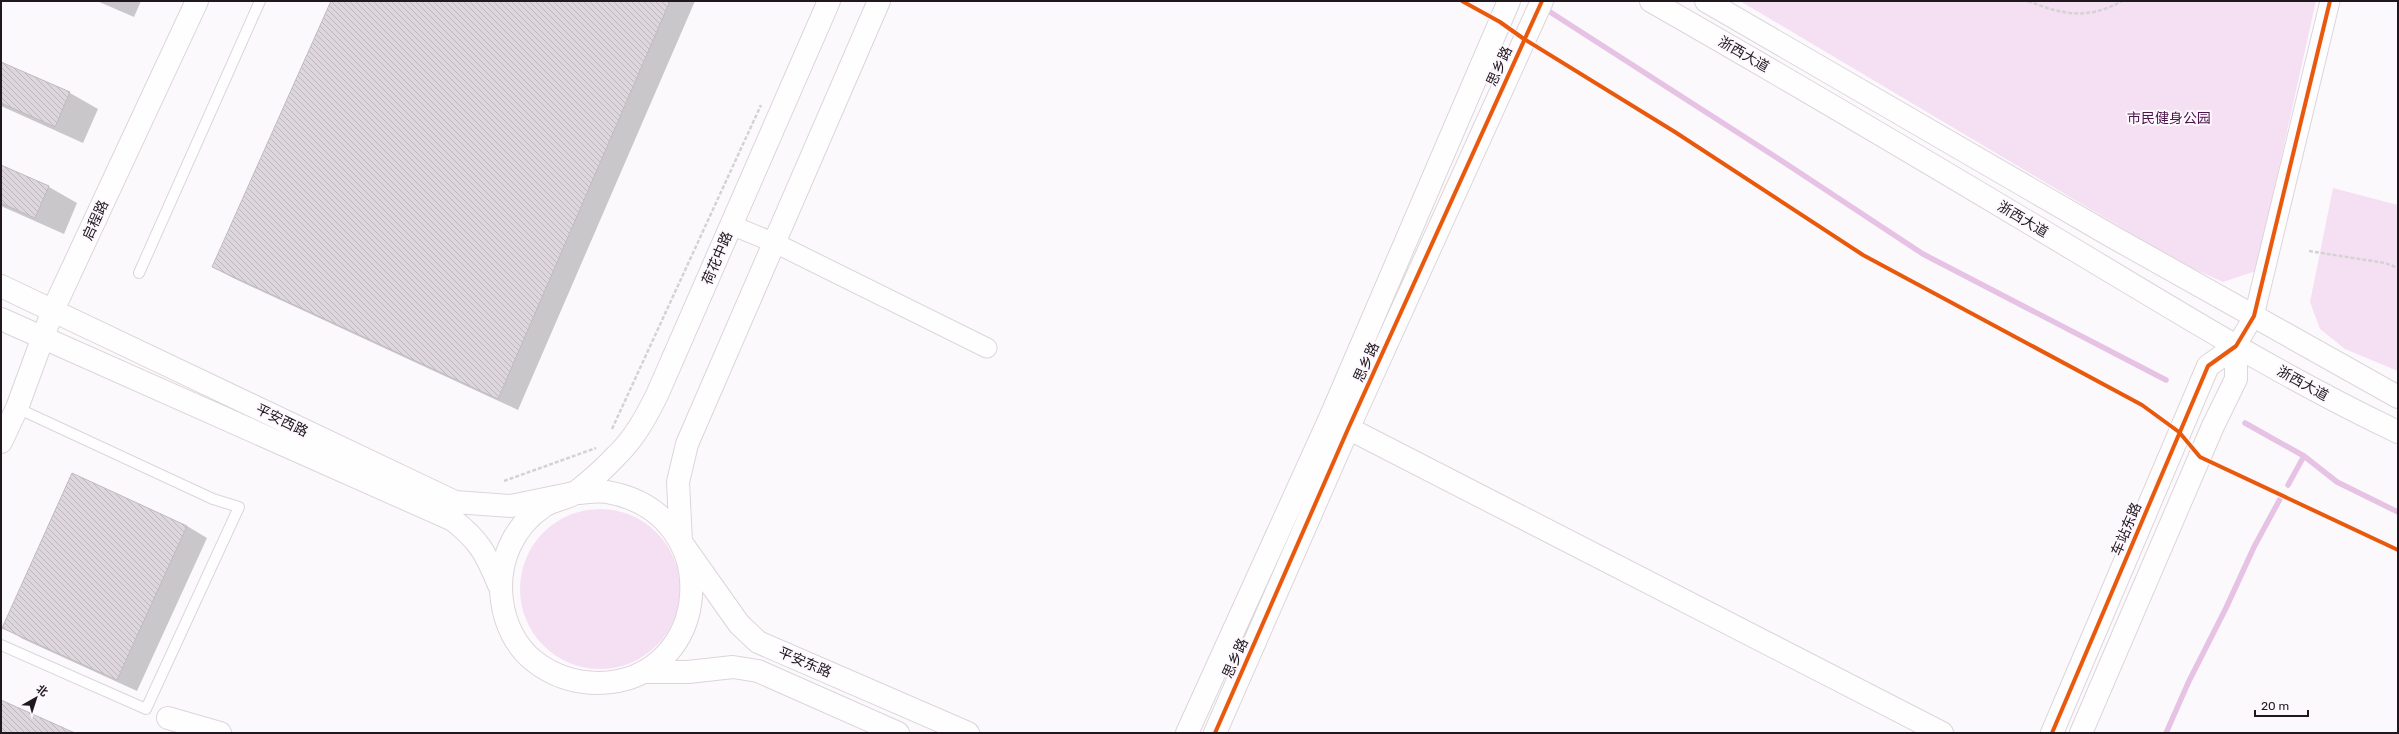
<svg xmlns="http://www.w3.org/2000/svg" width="2399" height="734" font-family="Rubik,'Noto Sans SC',sans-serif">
<defs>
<pattern id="building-back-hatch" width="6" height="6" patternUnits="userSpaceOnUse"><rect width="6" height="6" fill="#ddd6dc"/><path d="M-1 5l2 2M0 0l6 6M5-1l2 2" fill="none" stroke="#bdb7bc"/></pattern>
</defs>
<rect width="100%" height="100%" fill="#fcf9fc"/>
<path fill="#f5e0f3" d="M1740 1H2316L2256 271 2223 282 2181 263Z
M2333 188 2398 205V371L2345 349 2320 329 2310 302Z
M520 589a80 80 0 1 1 160 0a80 80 0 1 1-160 0Z"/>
<path fill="#0003" d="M97 1H141L134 17Z
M332 1H695L518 410 233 278 213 267Z
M1 63 70 93 98 109 83 143 1 106Z
M1 166 49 187 77 203 64 234 1 206Z
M73 474 187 526 207 538 137 691 23 639 3 627Z"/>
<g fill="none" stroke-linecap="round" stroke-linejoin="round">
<path stroke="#e6c2e4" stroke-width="5.5" d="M1547 10 1785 163 1923 254 2166 380
M2245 423 2304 456 2337 482 2398 512
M2288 485 2304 456
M2166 733 2189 681 2226 608 2254 547 2280 499"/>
</g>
<path fill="url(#building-back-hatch)" stroke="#c1bac0" d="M331 1H670L498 399 212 267Z
M1 62 70 92 55 127 1 103Z
M1 165 49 186 35 218 1 203Z
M72 473 187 526 117 680 2 628Z
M1 700 75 733H1Z"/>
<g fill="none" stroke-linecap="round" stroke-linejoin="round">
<g stroke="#dcd5db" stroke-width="12">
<path id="service" d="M139 273 260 1
M1 645 146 709 239 507 213 499 17 408"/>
</g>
<g stroke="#dcd5db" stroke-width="21">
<path id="minor" d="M731 225 775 243 987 348
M2236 346 2254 316 2330 1"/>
</g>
<g stroke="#dcd5db" stroke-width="24">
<path id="tertiary" d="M1336 422 1942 733
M1 442 17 408 53 310 197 1
M168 718 220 733
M1187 733 1330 418 1509 1
M1215 733 1348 429 1542 1
M2052 733 2208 366 2236 346
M2081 733 2213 426 2236 379V346"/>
</g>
<g stroke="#dcd5db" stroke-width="24">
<path id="secondary" d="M879 1 687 444 678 482 681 542 739 624 758 642 968 733
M574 493C584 493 596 490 607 492 728 513 713 681 599 683 576 683 553 676 534 661 516 647 505 624 502 601 497 564 512 527 544 506 553 500 566 499 575 493 589 482 604 469 616 456 634 439 646 417 657 395L829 1
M643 672H688L733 667 758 671 898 733"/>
</g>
<g stroke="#dcd5db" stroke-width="24">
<path id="primary" d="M1 286 455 502 511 506 574 493
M1 319 453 520C480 541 486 554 499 585"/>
</g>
<g stroke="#dcd5db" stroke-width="24">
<path id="trunk" d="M1651 1C1793 82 1933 165 2073 249 2180 313 2286 379 2398 432
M1706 1 2113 237 2398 397"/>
</g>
<path stroke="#d4d3d4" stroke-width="2.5" stroke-dasharray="4 2" stroke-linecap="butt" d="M2028 1C2063 15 2088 20 2122 1
M2309 251 2385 263 2398 268
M612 429 761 105
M504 481 596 448"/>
<use href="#service" stroke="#fffeff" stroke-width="10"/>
<use href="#minor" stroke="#fffeff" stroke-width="19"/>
<use href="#tertiary" stroke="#fffeff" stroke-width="22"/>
<use href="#secondary" stroke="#fffeff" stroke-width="22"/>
<use href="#primary" stroke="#fffeff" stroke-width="22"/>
<use href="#trunk" stroke="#fffeff" stroke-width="22"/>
<g stroke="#fdf8fd" stroke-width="6">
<path id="cycleway" d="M1462 1 1500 22 1524 39 1675 132 1863 255 2142 405 2179 432 2200 457 2398 550
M1215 733 1348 429 1542 1
M2052 733 2208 366 2236 346 2254 316 2330 1"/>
</g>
<use href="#cycleway" stroke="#e8590c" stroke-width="4"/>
</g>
<g text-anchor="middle" stroke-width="4" stroke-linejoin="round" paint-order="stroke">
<g font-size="14" fill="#20171f" stroke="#fdf8fd">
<text transform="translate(1744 54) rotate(30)" y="5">浙西大道</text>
<text transform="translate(1499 66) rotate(-66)" y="5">思乡路</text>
<text transform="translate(2023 219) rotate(31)" y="5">浙西大道</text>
<text transform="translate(95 220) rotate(-65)" y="5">启程路</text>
<text transform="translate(717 258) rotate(-67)" y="5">荷花中路</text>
<text transform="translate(1366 362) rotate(-66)" y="5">思乡路</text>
<text transform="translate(2303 383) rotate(29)" y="5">浙西大道</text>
<text transform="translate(282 420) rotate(26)" y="5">平安西路</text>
<text transform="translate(2126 529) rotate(-67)" y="5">车站东路</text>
<text transform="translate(1235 658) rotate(-66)" y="5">思乡路</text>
<text transform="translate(805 662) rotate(23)" y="5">平安东路</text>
</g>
<g font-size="14" fill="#4d134c" stroke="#fdf8fd">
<text x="2169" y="123">市民健身公园</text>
</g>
</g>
<rect width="2399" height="734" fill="none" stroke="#20171f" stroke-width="4"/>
<g transform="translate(36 698) rotate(39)" stroke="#fdf8fd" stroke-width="3" paint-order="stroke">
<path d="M0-3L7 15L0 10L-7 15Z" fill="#20171f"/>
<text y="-6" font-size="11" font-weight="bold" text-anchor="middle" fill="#20171f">北</text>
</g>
<path d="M2255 710v6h53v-6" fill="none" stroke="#20171f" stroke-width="2"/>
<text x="2261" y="710" font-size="12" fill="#20171f" stroke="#fdf8fd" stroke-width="3" paint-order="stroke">20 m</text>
</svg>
